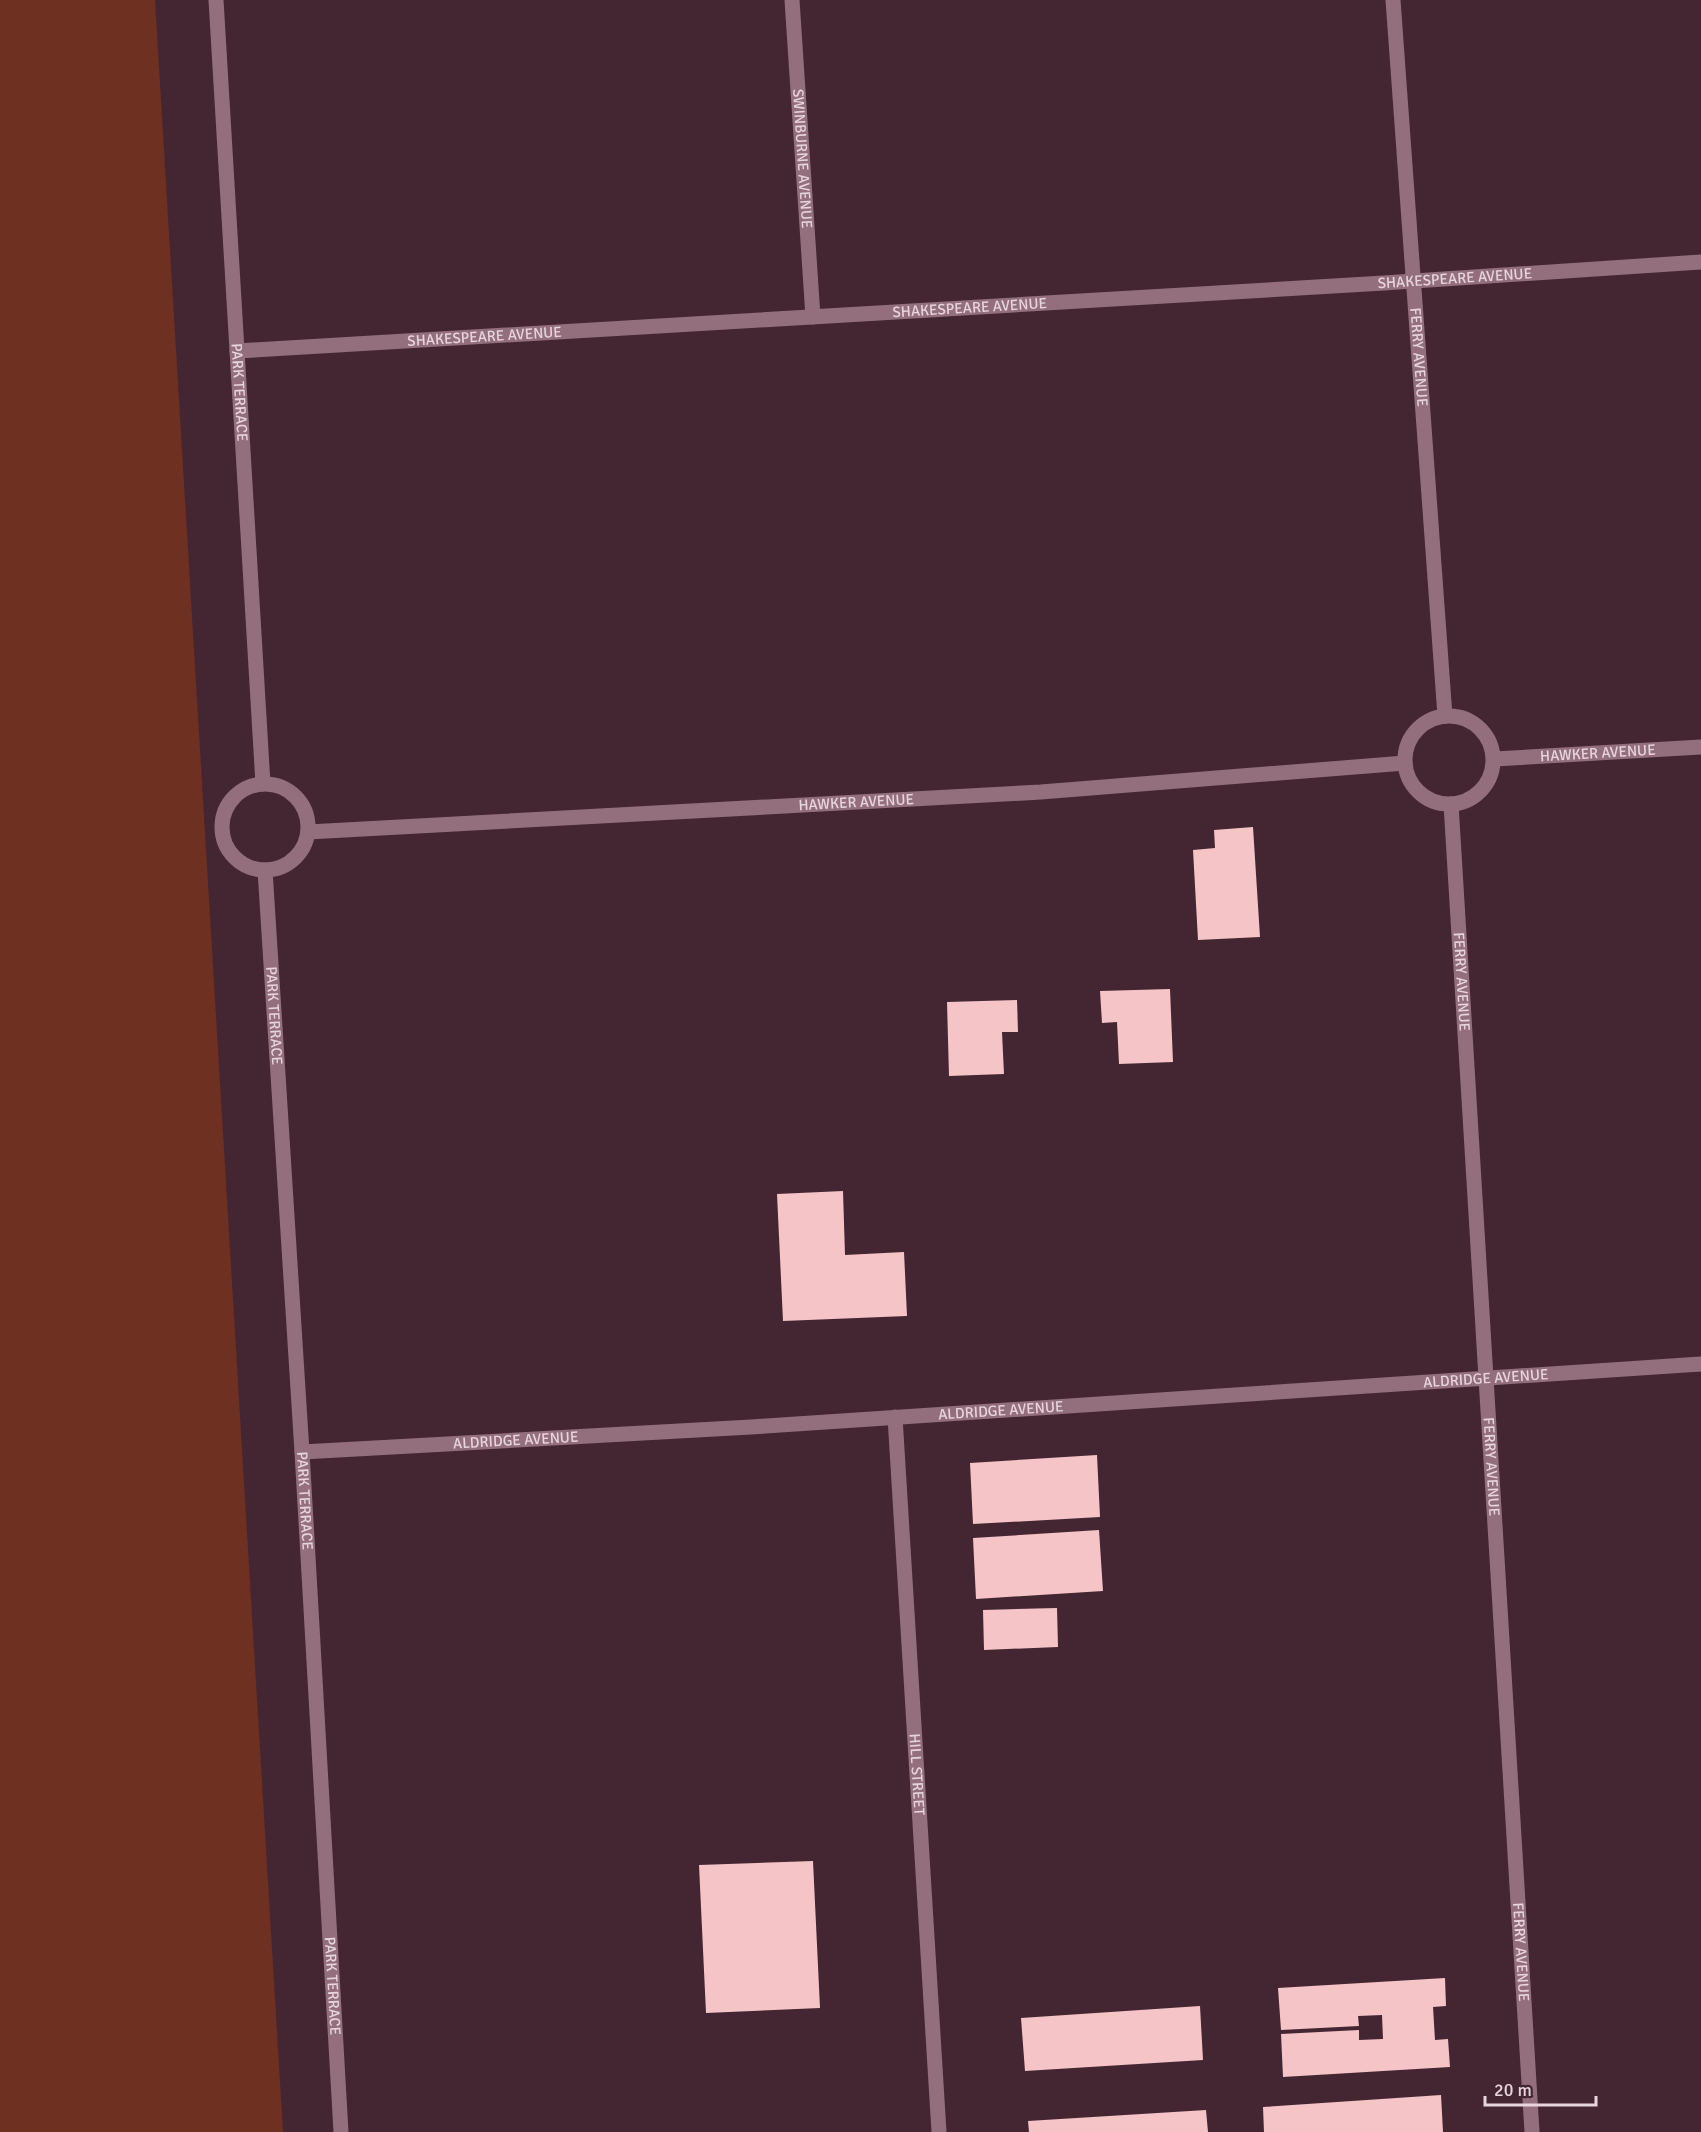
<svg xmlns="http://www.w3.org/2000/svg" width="1701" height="2132" font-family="Signika,sans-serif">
<rect width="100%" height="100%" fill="#442633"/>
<path fill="#6e3021" d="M0 0H155L283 2132H0Z"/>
<path fill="#f5c4c7" d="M1253 827 1260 937 1198 940 1193 850 1215 848 1214 830Z
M1170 989 1173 1062 1119 1064 1117 1022 1102 1023 1100 991Z
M1017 1000 1018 1032H1002L1004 1074 949 1076 947 1002Z
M843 1191 845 1255 904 1252 907 1316 783 1321 777 1194Z
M1097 1455 1100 1517 973 1524 970 1463Z
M1099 1530 1103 1591 976 1599 973 1538Z
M1057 1608 1058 1647 984 1650 983 1610Z
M813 1861 820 2008 706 2013 699 1865Z
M1445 1978 1446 2006 1433 2007 1435 2040 1448 2039 1450 2067 1283 2077 1281 2034 1359 2030V2040L1383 2039 1382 2015 1358 2016 1359 2026 1281 2030 1278 1988Z
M1200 2006 1203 2060 1025 2071 1021 2018Z
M1441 2095 1443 2132H1264L1263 2107Z
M1206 2110 1208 2132H1029L1028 2121Z"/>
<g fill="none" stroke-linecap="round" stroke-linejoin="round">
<g stroke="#936f7e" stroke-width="15">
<path id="s1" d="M216 0 263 784"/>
<path id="s2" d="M792 0 813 317"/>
<path id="s3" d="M1393 0 1445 716"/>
<path id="s4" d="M237 351 1384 283 1701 262"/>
<circle cx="1449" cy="760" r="44"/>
<path id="s5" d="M1494 759 1701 747"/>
<circle cx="265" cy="827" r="43"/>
<path id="s6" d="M1451 804 1532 2132"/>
<path id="s7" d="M308 832 1041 792 1405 763"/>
<path id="s8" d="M265 870 302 1452 341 2132"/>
<path id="s9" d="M895 1417 939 2132"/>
<path id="s10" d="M302 1452 751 1427 1701 1364"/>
</g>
</g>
<g text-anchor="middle" stroke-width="6" stroke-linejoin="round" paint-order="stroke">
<g font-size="15" fill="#e8d4dc" stroke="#442633">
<text dy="5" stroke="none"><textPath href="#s2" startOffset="159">SWINBURNE AVENUE</textPath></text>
<text dy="5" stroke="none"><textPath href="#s4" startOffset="1220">SHAKESPEARE AVENUE</textPath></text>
<text dy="5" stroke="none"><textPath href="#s4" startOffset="734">SHAKESPEARE AVENUE</textPath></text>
<text dy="5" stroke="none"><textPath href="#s4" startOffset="248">SHAKESPEARE AVENUE</textPath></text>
<text dy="5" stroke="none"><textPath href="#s3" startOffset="358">FERRY AVENUE</textPath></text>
<text dy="5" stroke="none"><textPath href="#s1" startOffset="393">PARK TERRACE</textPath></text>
<text dy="5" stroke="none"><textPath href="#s5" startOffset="104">HAWKER AVENUE</textPath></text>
<text dy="5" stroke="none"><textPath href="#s7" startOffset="549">HAWKER AVENUE</textPath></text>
<text dy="5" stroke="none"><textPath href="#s6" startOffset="178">FERRY AVENUE</textPath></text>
<text dy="5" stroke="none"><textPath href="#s8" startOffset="146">PARK TERRACE</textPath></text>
<text dy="5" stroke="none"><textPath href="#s10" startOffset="1186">ALDRIDGE AVENUE</textPath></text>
<text dy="5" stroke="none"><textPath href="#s10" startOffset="700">ALDRIDGE AVENUE</textPath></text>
<text dy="5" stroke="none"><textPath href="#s10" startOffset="214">ALDRIDGE AVENUE</textPath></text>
<text dy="5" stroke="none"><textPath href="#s6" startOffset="664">FERRY AVENUE</textPath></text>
<text dy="5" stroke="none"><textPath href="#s8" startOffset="632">PARK TERRACE</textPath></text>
<text dy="5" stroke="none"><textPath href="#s9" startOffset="358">HILL STREET</textPath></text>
<text dy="5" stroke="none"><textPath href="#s6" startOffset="1150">FERRY AVENUE</textPath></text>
<text dy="5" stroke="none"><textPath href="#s8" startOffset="1118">PARK TERRACE</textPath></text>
</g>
</g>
<path d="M1485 2096v9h111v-9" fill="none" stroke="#e8d4dc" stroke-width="3"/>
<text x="1494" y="2096" font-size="18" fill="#e8d4dc" stroke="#442633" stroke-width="4.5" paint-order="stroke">20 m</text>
</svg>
